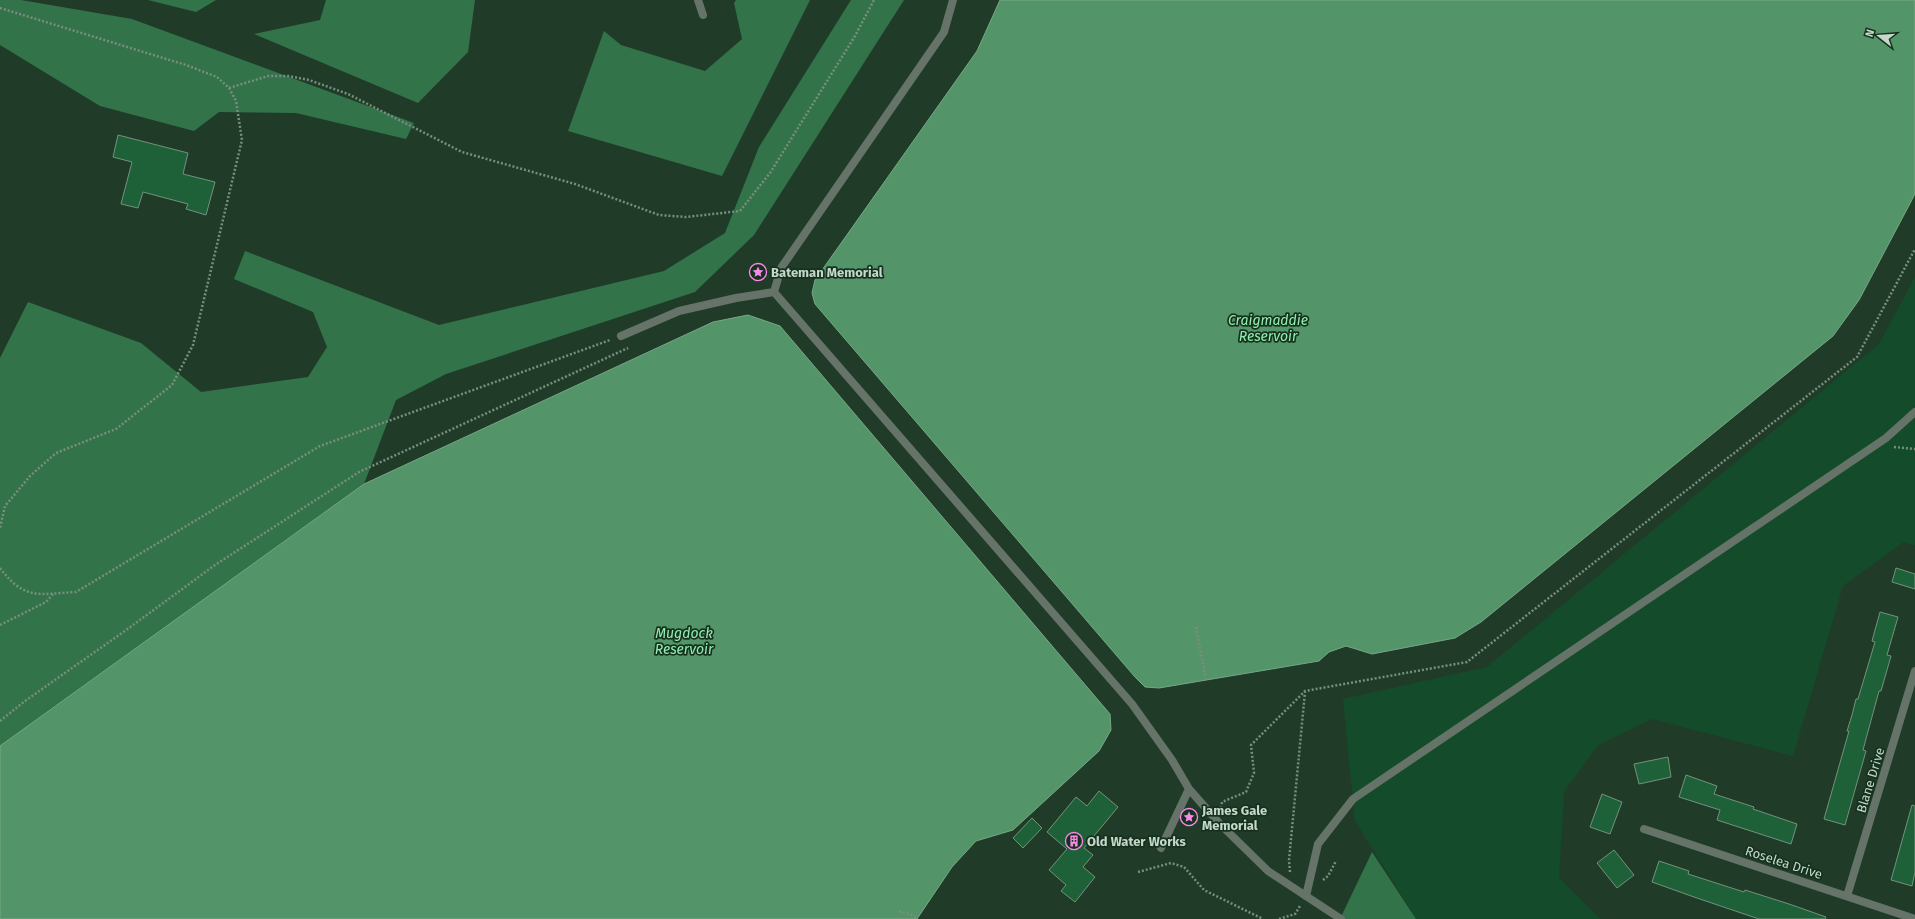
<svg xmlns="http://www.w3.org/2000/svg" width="1915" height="919" font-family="'Fira Sans',sans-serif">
<rect width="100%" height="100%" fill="#203c29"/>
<path fill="#144b2a" d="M1915 277V545L1904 542 1843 586 1793 756 1652 719 1598 745 1564 792 1559 878 1601 919H1416L1355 821 1343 699 1487 667 1879 344Z"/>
<path fill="#32734a" d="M0 0H21L132 19 414 123 406 139 296 113 219 112 194 131 100 106 0 45Z
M148 0H216L196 12Z
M326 0H475L468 52 418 103 254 34 320 20Z
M736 0H810L722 176 568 131 604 31 621 45 705 71 742 39 734 3Z
M851 0H904L754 235 695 292 446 374 396 400 364 484 0 746V358L28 302 141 343 201 392 308 377 327 347 313 312 234 279 245 251 439 325 664 271 725 233 759 147Z
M1372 852 1416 919H1340Z"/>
<path fill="#549469" stroke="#76a886" d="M1000 0H1915V194L1859 300 1833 336 1481 622 1455 638 1372 654 1346 646 1329 652 1319 661 1159 688 1145 687 1135 677 815 304 812 293 815 280 977 51Z
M748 315 780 326 1110 714 1111 730 1099 751 1013 830 976 841 952 867 917 919H0V746L364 484 713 322Z"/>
<path fill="#1e6139" stroke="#73927c" d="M118 135 188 153 183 174 215 182 206 215 186 209 188 204 143 192 138 208 121 204 132 162 113 157Z
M1896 568 1915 574V589L1892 582Z
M1880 612 1898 617 1887 655 1891 656 1881 691H1879L1863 750 1866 751 1845 825 1824 819 1849 731H1847L1852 715 1856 699H1858L1875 642 1872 641Z
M1668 757 1671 777 1639 784 1634 764Z
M1686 775 1717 786 1714 794 1754 807 1753 809 1797 824 1791 844 1717 820 1720 810 1679 797Z
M1099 791 1118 807 1084 848 1093 855 1083 867 1095 877 1075 902 1061 891 1066 885 1049 870 1067 849 1047 832 1076 797 1087 806Z
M1602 794 1622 802 1610 834 1590 827Z
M1912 805 1915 806V872L1912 886 1891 880Z
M1032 818 1042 828 1023 848 1013 838Z
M1614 850 1634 875 1617 888 1597 863Z
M1659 861 1689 871 1688 874 1744 892 1745 890 1789 904 1826 917 1825 919H1759L1694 897 1652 882Z"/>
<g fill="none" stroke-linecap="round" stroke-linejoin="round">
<path stroke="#798e7f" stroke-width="2.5" stroke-dasharray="2 2" stroke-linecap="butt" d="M0 8 186 65 217 77 229 88 236 101 242 140 193 345 172 385 116 429 56 453 30 476 5 506 0 528
M229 88 268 76H288L309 80 348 94 462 152 575 184 659 215 686 217 740 211 770 173 855 36 874 0
M1894 447 1915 449
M0 568C25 601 39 594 76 592L320 446 610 340
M0 625 46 602 53 594
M1196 627 1206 680
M0 721 25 701 129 628 215 565 359 472 628 348
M1221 808 1222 802 1246 792 1254 773 1251 745 1305 691 1467 662 1857 357 1915 249
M1138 872 1171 863 1184 867 1204 890 1263 919
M1290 872 1289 860 1305 692
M1323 880 1328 876 1336 861
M899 911 917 917
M1279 919 1295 914 1300 906"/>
<path stroke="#667369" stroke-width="8" d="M698 0 703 15
M953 0 944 32 781 268 774 292 1132 704 1172 760 1189 789 1219 823 1268 871 1341 919
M621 336 679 311 736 298 774 292
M1161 848 1189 789
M1306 896 1318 844 1353 799 1886 438 1915 412"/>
<path stroke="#667369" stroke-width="8" d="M1644 829 1915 919
M1847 896 1915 671"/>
</g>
<defs>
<g id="sight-ring" transform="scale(0.9)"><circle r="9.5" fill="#15321f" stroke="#fa87e7" stroke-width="1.5"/><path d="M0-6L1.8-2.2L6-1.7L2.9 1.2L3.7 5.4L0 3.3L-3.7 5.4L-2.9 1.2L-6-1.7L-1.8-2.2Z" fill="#fa87e7"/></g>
<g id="building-ring" transform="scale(0.9)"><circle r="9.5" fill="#15321f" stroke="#fa87e7" stroke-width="1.5"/><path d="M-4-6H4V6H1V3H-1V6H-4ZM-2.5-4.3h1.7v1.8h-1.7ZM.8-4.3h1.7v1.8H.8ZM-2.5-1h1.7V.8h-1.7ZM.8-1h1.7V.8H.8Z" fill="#fa87e7"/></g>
</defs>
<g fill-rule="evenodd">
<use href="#sight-ring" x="758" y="272"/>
<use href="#sight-ring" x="1189" y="817"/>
<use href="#building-ring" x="1074" y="841"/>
</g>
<g text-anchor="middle" stroke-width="3.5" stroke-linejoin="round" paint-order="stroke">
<g font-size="13" font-weight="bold" fill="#c7d7cb" stroke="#15321f" text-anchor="start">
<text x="771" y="277">Bateman Memorial</text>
<text x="1202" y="815">James Gale<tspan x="1202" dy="15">Memorial</tspan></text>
<text x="1087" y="846">Old Water Works</text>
</g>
<g font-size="13" fill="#c7d7cb" stroke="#15321f">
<text transform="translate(1870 780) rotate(-73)" y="5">Blane Drive</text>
<text transform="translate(1784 862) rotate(18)" y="5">Roselea Drive</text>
</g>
<g font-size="14" font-style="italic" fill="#92eeaf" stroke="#15321f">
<text x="1268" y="325">Craigmaddie<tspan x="1268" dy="16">Reservoir</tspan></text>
<text x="684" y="638">Mugdock<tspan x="684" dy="16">Reservoir</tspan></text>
</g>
</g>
<g transform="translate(1879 36) rotate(287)" stroke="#15321f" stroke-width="3" paint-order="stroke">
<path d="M0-3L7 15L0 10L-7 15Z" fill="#c7d7cb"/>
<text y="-6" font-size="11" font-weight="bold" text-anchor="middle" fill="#c7d7cb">N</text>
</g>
</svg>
